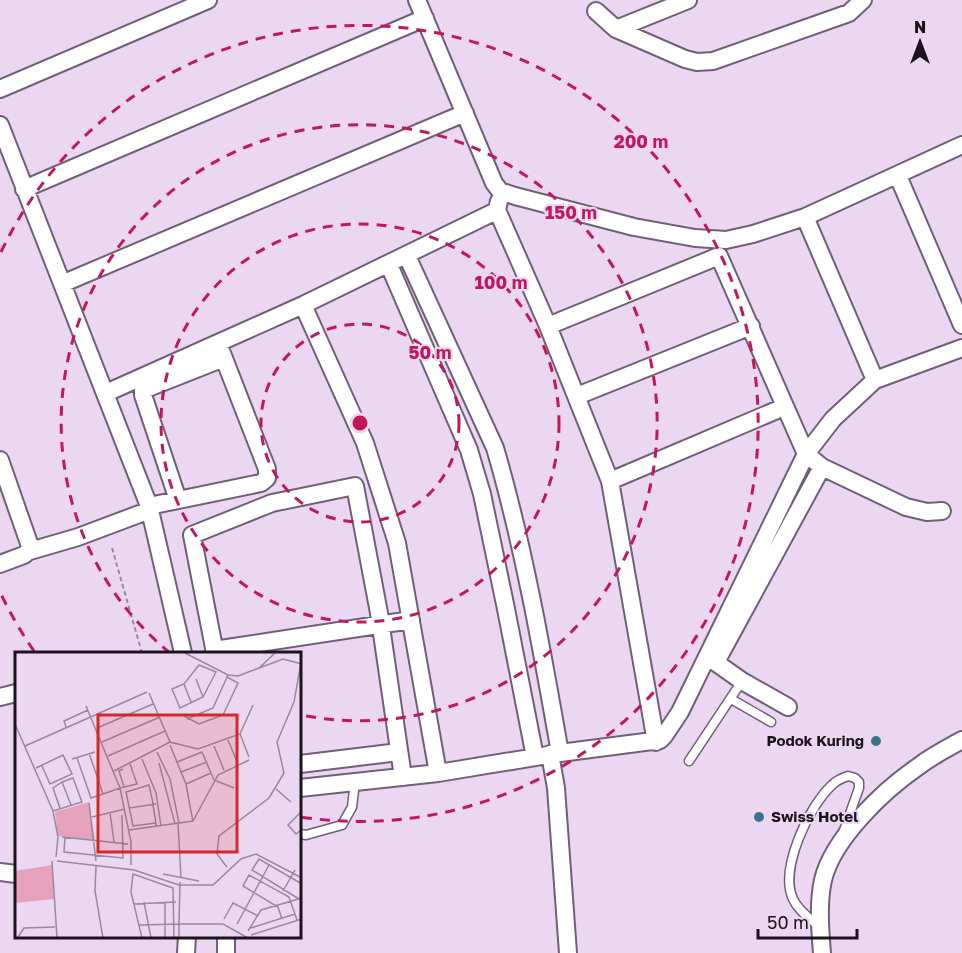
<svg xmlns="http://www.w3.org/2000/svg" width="962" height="953" font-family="'Golos Text',sans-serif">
<rect width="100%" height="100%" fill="#ecd7f3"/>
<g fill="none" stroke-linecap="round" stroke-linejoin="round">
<g stroke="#715f78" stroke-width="11">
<path id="lane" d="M731 699 771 722
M689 761 742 681
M300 834 306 835 342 825 352 807 355 782
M818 926C809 918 798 910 793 899 779 869 809 806 832 785 837 780 842 778 848 776L855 778 859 782V788L843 833"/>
</g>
<g stroke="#715f78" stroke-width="20">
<path id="street" d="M417 0 494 183 500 191 515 196 634 227 695 238 726 240 753 234 805 217 962 145
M596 11 616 29 685 59 697 62 713 61 849 13 863 0
M616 29 688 0
M0 89 208 0
M0 125 149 506 183 653
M898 176 962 325
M24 189 425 18
M497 210 548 326 610 481 656 742
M805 217 875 380
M407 256 495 448C524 547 542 651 560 753
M389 265 469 450 482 494 505 604 535 757
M64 283 465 113
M303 305 365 443 397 543 438 773
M548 326 719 256 806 454 822 467 906 507 927 512 942 511
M106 393 303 305 492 213 497 210 499 201
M577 396 751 326
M0 460 31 549 24 555 0 564
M610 481 784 407
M178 500 143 395V390L224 358
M149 506 261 483 267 478V469L218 343
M30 551 78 537 150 510
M214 650 411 620
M215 653 192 535 272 503 355 486 379 613 403 777
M708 657 742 681 788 707
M716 662 822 467
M0 697 16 693
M550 754 556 788 568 953
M300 764 399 752
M300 788 438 773 560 753 660 740 664 736 680 712 806 454 833 419 875 380 962 348
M0 872 16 874
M226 936V953
M186 953 187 936
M822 953C820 929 818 903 823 880 833 838 884 790 919 766 932 756 948 748 962 740"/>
</g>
<path stroke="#9a8a9f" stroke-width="2" stroke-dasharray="4.5 3" stroke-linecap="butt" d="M112 548 142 653"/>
<use href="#lane" stroke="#fff" stroke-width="8"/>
<use href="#street" stroke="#fff" stroke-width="16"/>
</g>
<g fill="none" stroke="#c2185b" stroke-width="3" stroke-dasharray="10 8">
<circle cx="360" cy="423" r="99"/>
<circle cx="360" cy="423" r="199"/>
<path d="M170 653A298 298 0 1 1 301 715"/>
<path d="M34 651A398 398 0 0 1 1 594M1 252A398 398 0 1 1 301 817"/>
</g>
<g fill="#38748b" stroke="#ecd7f3" stroke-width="2">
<circle cx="876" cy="741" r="6"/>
<circle cx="759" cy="817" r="6"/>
</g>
<g text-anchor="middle" stroke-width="4.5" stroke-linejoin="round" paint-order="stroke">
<g font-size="15" font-weight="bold" fill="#1b131d" stroke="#ecd7f3" text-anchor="end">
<text x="864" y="746">Podok Kuring</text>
<text x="771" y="822" text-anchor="start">Swiss Hotel</text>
</g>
</g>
<g transform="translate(15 652)">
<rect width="286" height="286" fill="#ecd7f3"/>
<path d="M74 150 80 188 43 184 40 160ZM37 213 39 247 0 251V219Z" fill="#e6a1bc"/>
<path fill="none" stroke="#98899d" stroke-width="1.5" d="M170 1 213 23 223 24 244 16 260 1M184 13 201 20 188 45 165 56 157 37 169 32ZM244 16 268 7 287 12M181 27 188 45M169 32 176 50M134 41 155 90 183 97 225 82 238 53M71 54 105 136 116 190V213M169 64 184 72 208 63 223 31 212 25M172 67 198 56 213 23M0 72 38 159 43 185 41 205M51 75 49 69 73 58M82 76 138 52M225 82 234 105M213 88 223 112M87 90 145 65M155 93 171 132 178 170M10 94 132 40M199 94 209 118M142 100 155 127 164 171M93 104 150 79M62 106 76 146 88 142 74 101M57 107 80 100M127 107 141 141 146 174M162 110 187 100 199 128 219 136M144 111 160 172M21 116 48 103 57 122 35 132 27 114M108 117 104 119 109 135M99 119 155 90M166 120 192 110M171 132 196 121M105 136 122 132 115 112M261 137 276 150M88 142 105 136M74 151 81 209M45 156 38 136 47 130M114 156 141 152M38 159 67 150 58 126 47 130 56 153M287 159 273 173 281 182 287 177M95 160 99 190M77 165 110 157M141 171 118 174 111 140 134 133 138 151V153L141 171V175M163 171 166 225M114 178 178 169 203 123 234 108M47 185 113 192M50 185 49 200 108 206 107 163M37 209 42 286M42 209 119 218 164 233H198L226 207 241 202 287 226M81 214 80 239 88 286M212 215 202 202 204 184 254 146 269 121 262 90 279 50 286 11M148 222 184 229M165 230 164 272H208L233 286M268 239 280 218M284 247 237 218 244 207 287 232M129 250 136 286M150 250V286M119 252 161 250M209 267 218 251 243 264M267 267 263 255 228 234 234 223 274 245 282 268M222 272 254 213M124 273 164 272V286M236 276 280 262M233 279 246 258 287 246M236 283 287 267M3 285 9 276 40 275M127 286 116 240 118 222 158 236 159 286"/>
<path fill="#d62828" fill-opacity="0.15" stroke="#d62828" stroke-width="3" d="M83 63H222V200H83Z"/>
<rect width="286" height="286" fill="none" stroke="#1b131d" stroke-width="3"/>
</g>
<circle cx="360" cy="423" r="9" fill="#c2185b" stroke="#ecd7f3" stroke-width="3"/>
<g font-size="18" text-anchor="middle" font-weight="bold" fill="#c2185b" stroke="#ecd7f3" stroke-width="4.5" stroke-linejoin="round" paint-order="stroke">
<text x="641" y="148">200 m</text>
<text x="571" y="219">150 m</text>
<text x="501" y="289">100 m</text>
<text x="430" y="359">50 m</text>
</g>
<g transform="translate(920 42)" stroke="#ecd7f3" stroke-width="4.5" paint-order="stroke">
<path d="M0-4.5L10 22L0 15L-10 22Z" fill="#1b131d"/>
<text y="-9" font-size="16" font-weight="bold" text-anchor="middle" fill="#1b131d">N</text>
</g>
<path d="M758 929v9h99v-9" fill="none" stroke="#1b131d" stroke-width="3"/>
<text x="767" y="929" font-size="18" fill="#1b131d" stroke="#ecd7f3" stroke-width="4.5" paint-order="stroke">50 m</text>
</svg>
